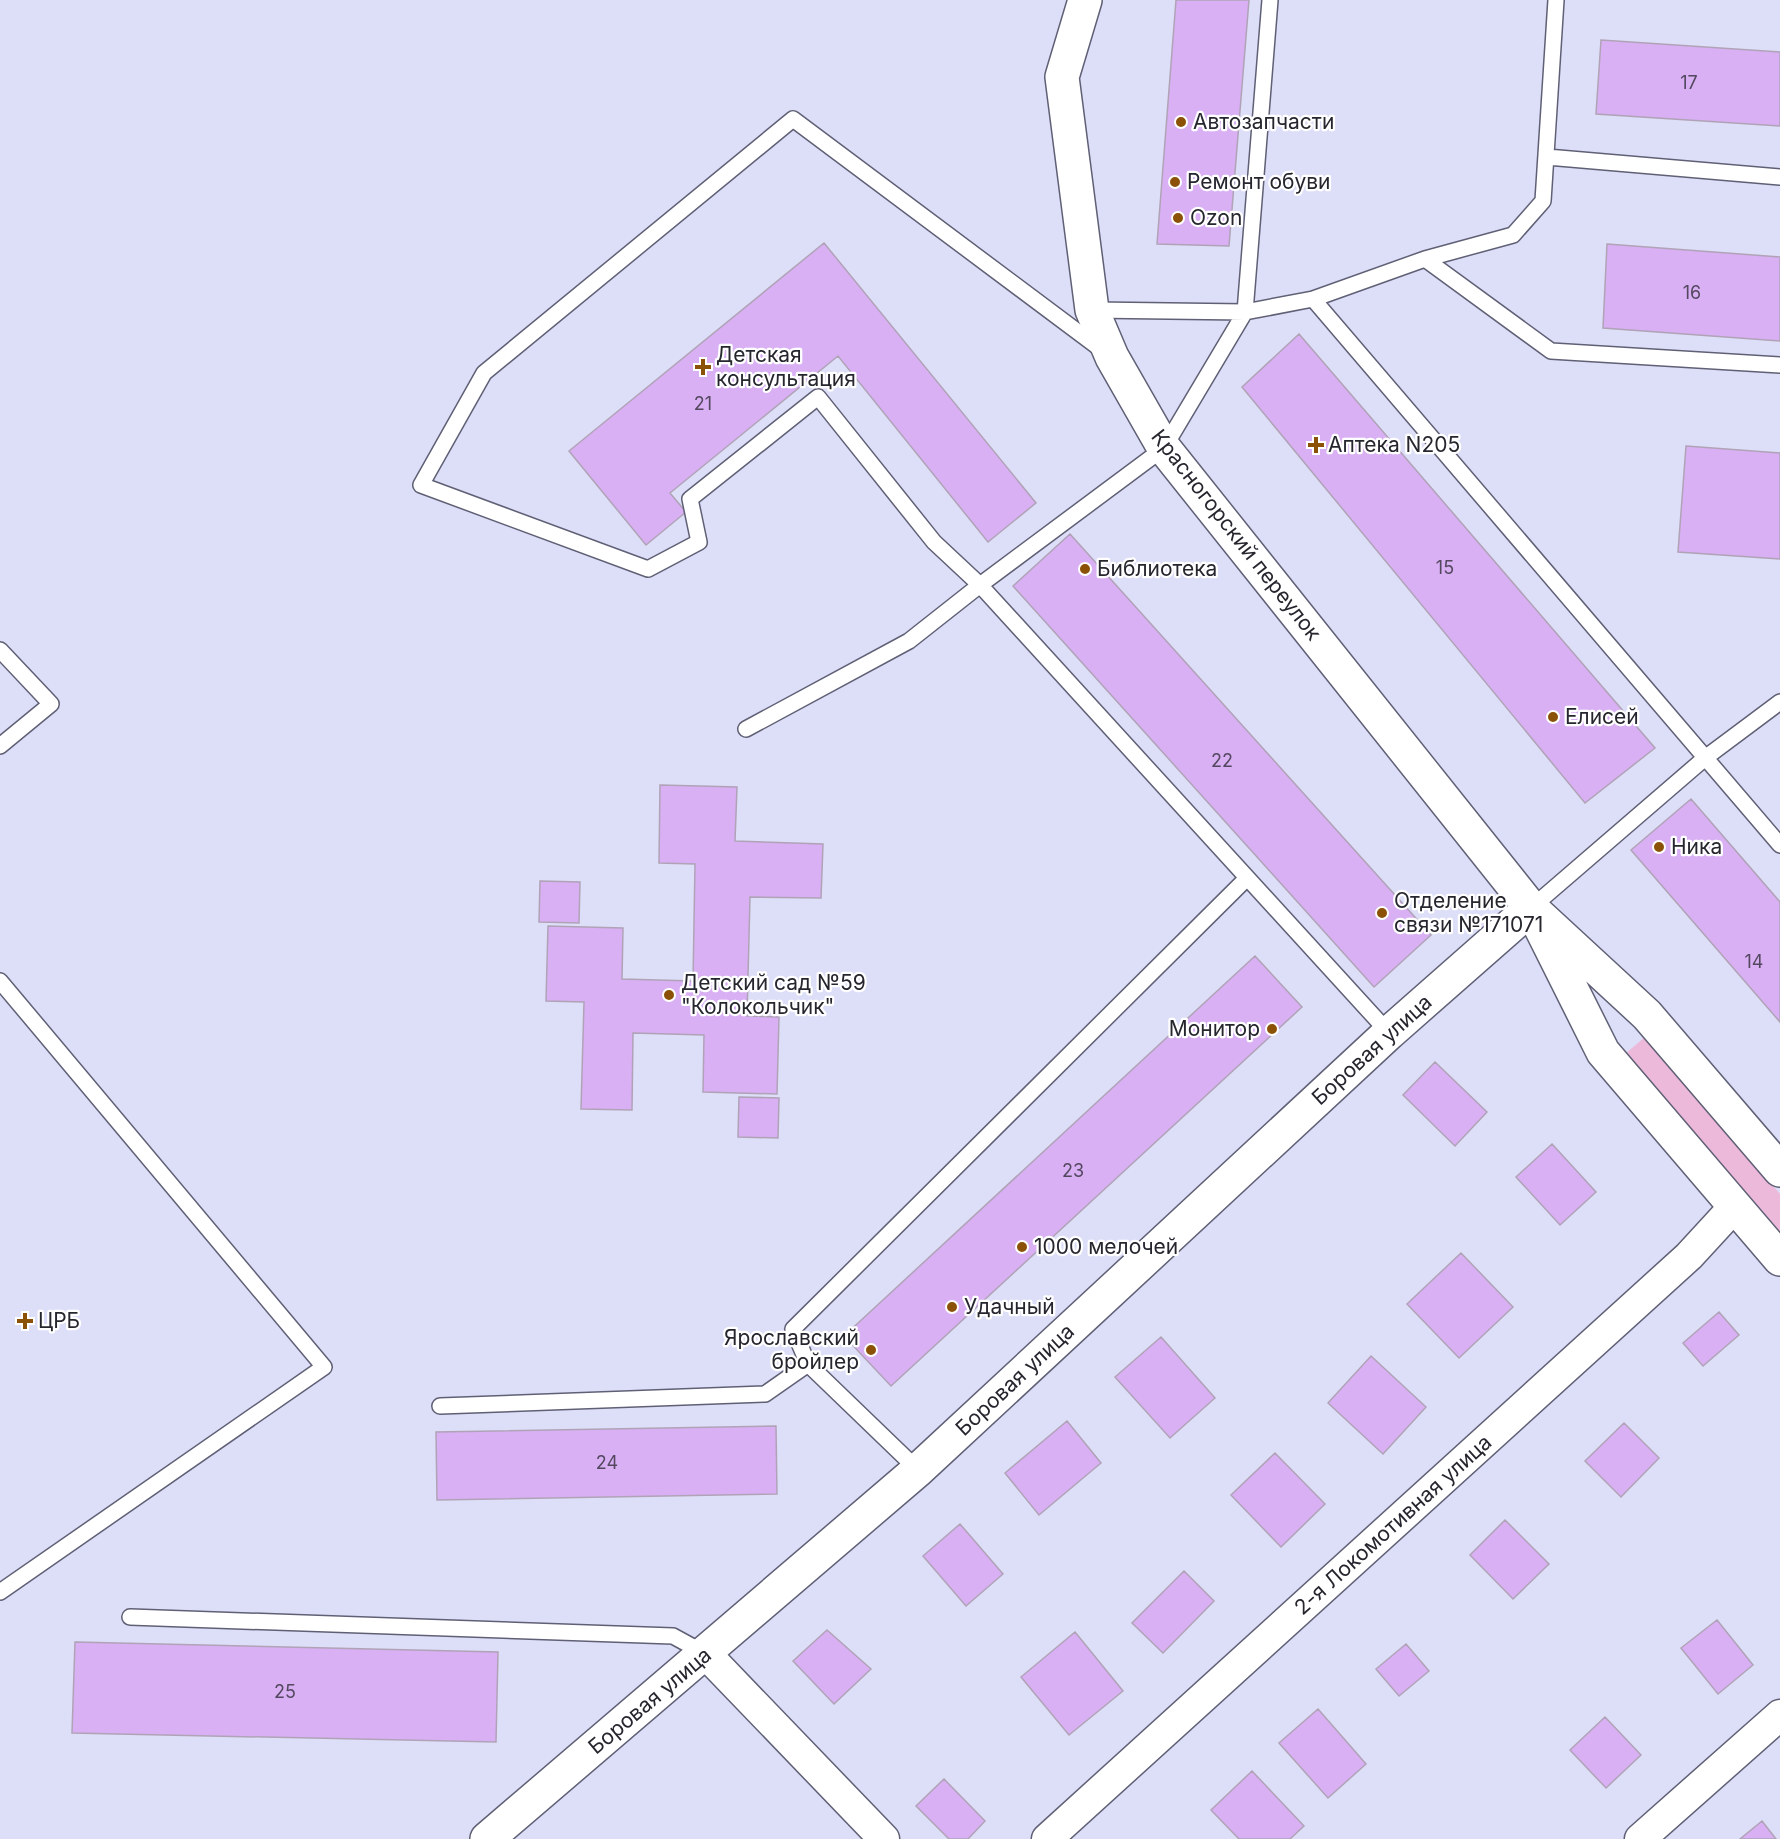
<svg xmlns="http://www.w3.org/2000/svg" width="1780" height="1839" font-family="Inter,sans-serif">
<rect width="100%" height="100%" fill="#dddef7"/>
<path fill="#edb9da" d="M1645 1037 1780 1194V1235L1625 1054Z"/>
<path fill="#d9b0f3" stroke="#b0a3b8" stroke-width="1.5" d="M1176 0H1249L1229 246 1157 244Z
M1601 40 1780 52V126L1596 114Z
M824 243 1036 503 988 542 838 356 670 493 686 512 646 545 569 451Z
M1607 244 1780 257V341L1603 328Z
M1299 334 1655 748 1585 803 1242 387Z
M1686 446 1780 453V559L1678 552Z
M1070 534 1431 935 1374 987 1013 586Z
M660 785 737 787 735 841 823 844 821 898 750 897 747 1016 779 1017 777 1094 703 1092 704 1035 633 1033 632 1110 581 1109 584 1002 546 1001 548 926 623 928 622 979 693 981 695 864 659 863Z
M1691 799 1780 902V1022L1631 850Z
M540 881 580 882 579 923 539 922Z
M1255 956 1302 1007 891 1386 844 1336Z
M1435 1062 1487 1112 1455 1146 1403 1095Z
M739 1097 779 1098 778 1138 738 1137Z
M1552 1144 1596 1192 1560 1225 1516 1177Z
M1461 1253 1513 1307 1459 1358 1407 1304Z
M1719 1312 1739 1335 1703 1366 1683 1343Z
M1161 1337 1215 1398 1170 1438 1115 1377Z
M1371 1356 1426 1407 1383 1454 1328 1403Z
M1067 1421 1101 1463 1039 1515 1005 1473Z
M1624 1423 1659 1458 1621 1497 1585 1461Z
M776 1426 777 1494 437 1500 436 1432Z
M1275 1453 1325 1504 1281 1547 1231 1495Z
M1505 1520 1549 1564 1513 1599 1470 1555Z
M960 1524 1003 1574 966 1606 923 1556Z
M1184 1571 1214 1601 1163 1653 1132 1623Z
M1717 1620 1753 1665 1718 1694 1681 1648Z
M827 1630 871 1669 834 1704 793 1661Z
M1075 1632 1123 1691 1069 1735 1021 1677Z
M75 1642 498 1652 496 1742 72 1733Z
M1406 1644 1429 1671 1399 1696 1376 1669Z
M1318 1709 1366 1764 1328 1798 1279 1743Z
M1605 1717 1641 1755 1606 1788 1570 1750Z
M1252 1771 1304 1826 1290 1839H1239L1211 1810Z
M944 1779 985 1821 968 1839H949L916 1806Z
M1762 1821 1776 1839H1740Z"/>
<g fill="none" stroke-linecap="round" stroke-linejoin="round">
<g stroke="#5f6075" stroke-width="18">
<path id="lane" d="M1547 157 1780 177
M1425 259 1551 351 1780 365
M1313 299 1780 845
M1092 310 1245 312 1270 0
M0 650 51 704 0 746
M746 729 909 641 980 585 934 542 818 397 690 499 699 542 648 569 421 485 484 373 793 119 1102 350
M1531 908 1705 758 1780 702
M0 981 324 1367 0 1592
M1389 1033 980 585 1164 448 1245 312 1313 299 1425 259 1513 235 1543 201 1556 0
M440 1406 765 1394 808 1364
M918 1470 808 1364 793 1329 1247 878
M130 1617 673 1636 706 1654"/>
</g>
<g stroke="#5f6075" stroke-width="33">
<path id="street" d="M706 1654 884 1839
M1047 1839 1689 1256 1735 1206
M1640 1839 1780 1715"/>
</g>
<g stroke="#5f6075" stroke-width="36">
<path id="secondary" d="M1085 0 1062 77 1092 310 1112 357 1164 448 1531 908 1647 1015 1780 1170
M1540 926 1603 1052 1780 1259
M487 1839 918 1470 1389 1033 1531 908"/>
</g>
<use href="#lane" stroke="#fff" stroke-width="15"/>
<use href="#street" stroke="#fff" stroke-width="30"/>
<use href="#secondary" stroke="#fff" stroke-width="33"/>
</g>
<g fill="#8a5107" stroke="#fff" stroke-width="2">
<circle cx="1181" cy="122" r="6"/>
<circle cx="1175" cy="182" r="6"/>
<circle cx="1178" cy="218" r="6"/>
<path d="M700 358h6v6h6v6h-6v6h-6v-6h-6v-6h6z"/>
<path d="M1313 436h6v6h6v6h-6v6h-6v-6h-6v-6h6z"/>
<circle cx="1085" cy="569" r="6"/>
<circle cx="1553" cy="717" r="6"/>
<circle cx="1659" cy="847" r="6"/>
<circle cx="1382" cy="913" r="6"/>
<circle cx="669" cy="995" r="6"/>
<circle cx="1272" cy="1029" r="6"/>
<circle cx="1022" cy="1247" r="6"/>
<circle cx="952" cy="1307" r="6"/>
<path d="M22 1312h6v6h6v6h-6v6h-6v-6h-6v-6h6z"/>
<circle cx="871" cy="1350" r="6"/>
</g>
<g text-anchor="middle" stroke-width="4.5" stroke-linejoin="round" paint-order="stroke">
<g font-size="18" fill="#534860">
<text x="1689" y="89">17</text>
<text x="1692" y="299">16</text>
<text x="703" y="410">21</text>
<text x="1445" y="574">15</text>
<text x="1222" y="767">22</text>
<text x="1754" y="968">14</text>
<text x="1073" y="1177">23</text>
<text x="607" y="1469">24</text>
<text x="285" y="1698">25</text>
</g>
<g font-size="21" fill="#26262f" stroke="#fff" text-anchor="start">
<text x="1193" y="129">Автозапчасти</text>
<text x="1187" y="189">Ремонт обуви</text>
<text x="1190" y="225">Ozon</text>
<text x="716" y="362">Детская<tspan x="716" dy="24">консультация</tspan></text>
<text x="1328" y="452">Аптека N205</text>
<text x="1097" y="576">Библиотека</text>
<text x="1565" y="724">Елисей</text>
<text x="1671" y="854">Ника</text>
<text x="1394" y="908">Отделение<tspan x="1394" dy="24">связи №171071</tspan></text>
<text x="681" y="990">Детский сад №59<tspan x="681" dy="24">"Колокольчик"</tspan></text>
<text x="1260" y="1036" text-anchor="end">Монитор</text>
<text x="1034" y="1254">1000 мелочей</text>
<text x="964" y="1314">Удачный</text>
<text x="38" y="1328">ЦРБ</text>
<text x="859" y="1345" text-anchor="end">Ярославский<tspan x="859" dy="24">бройлер</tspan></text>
</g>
<g font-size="21" fill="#26262f" stroke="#fff">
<text transform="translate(1236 535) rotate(52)" y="7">Красногорский переулок</text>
<text transform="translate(1372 1050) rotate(-42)" y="7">Боровая улица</text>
<text transform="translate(1015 1380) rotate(-43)" y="7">Боровая улица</text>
<text transform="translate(1393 1525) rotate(-42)" y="7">2-я Локомотивная улица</text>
<text transform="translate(650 1701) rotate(-40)" y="7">Боровая улица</text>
</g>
</g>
</svg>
